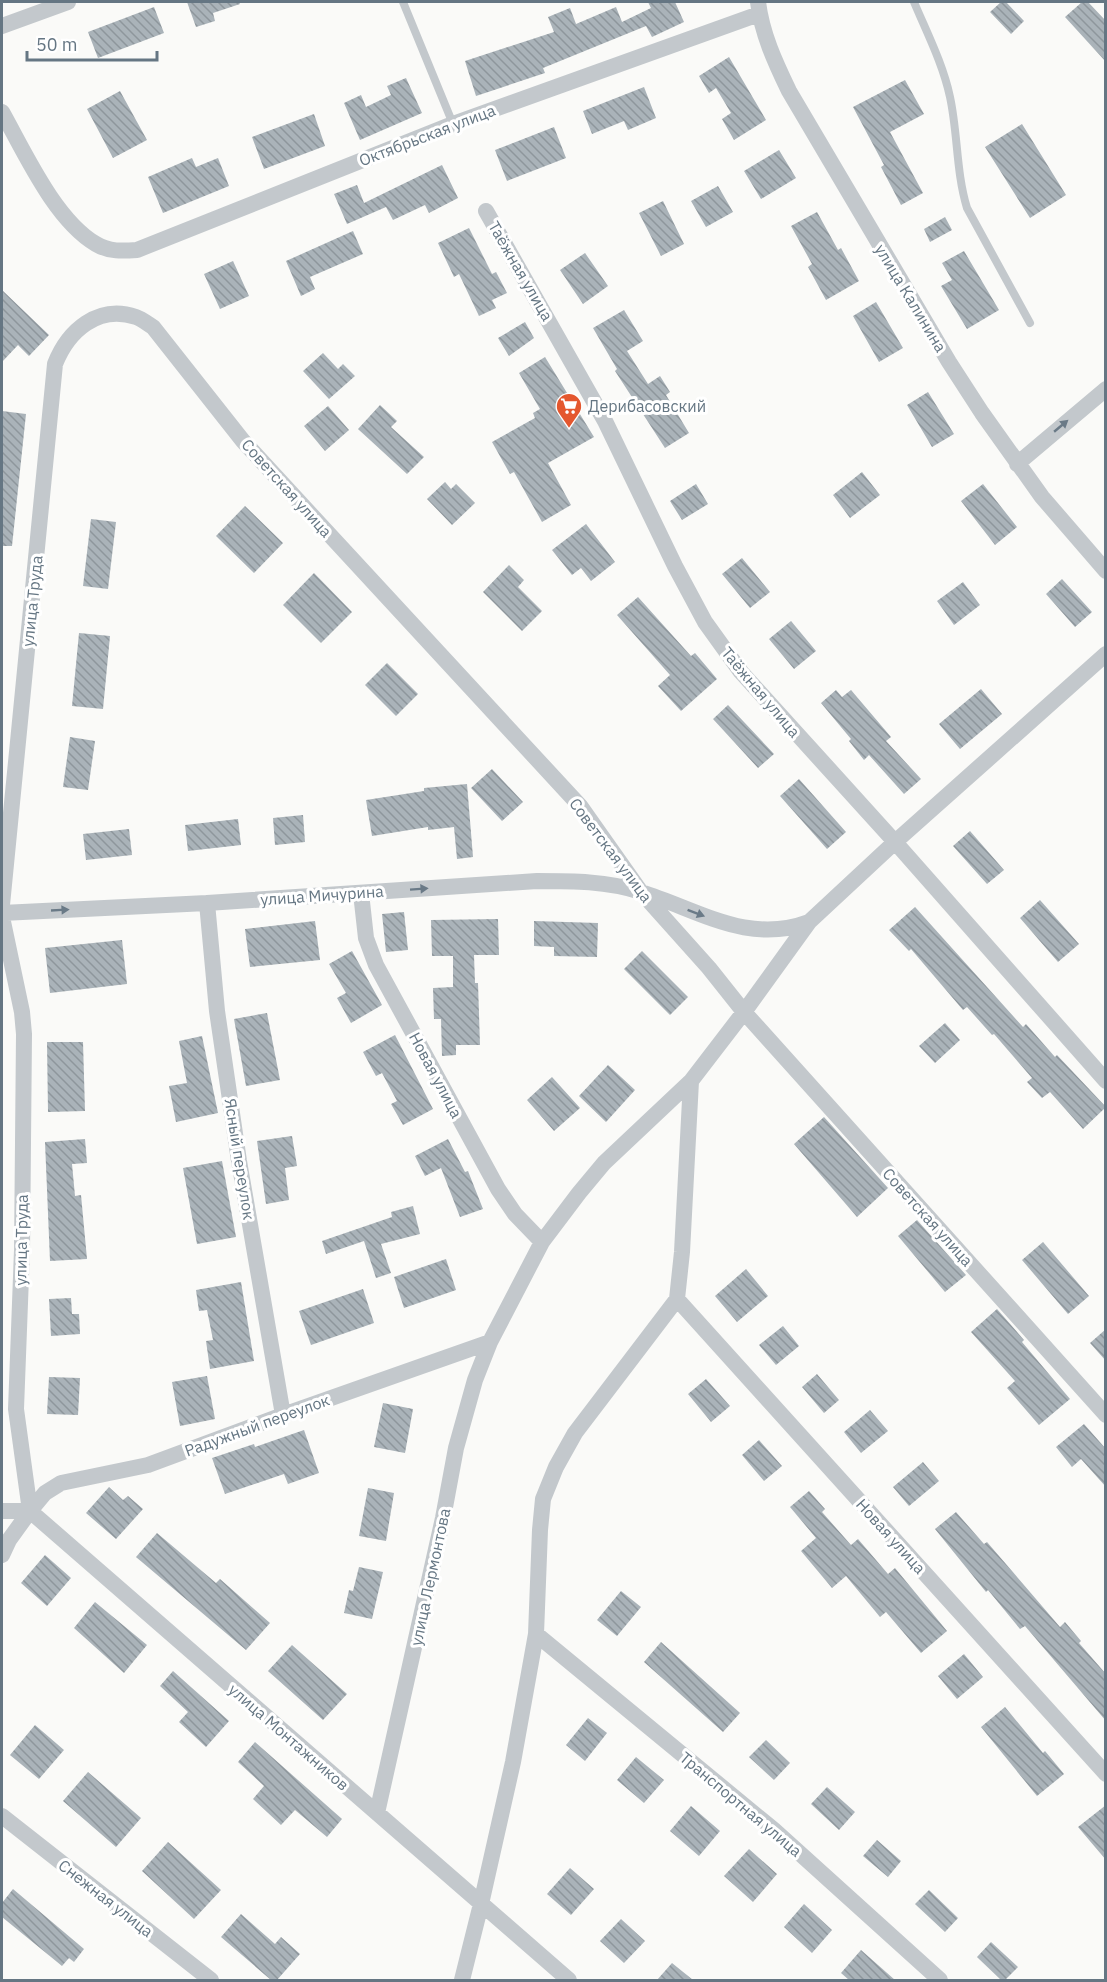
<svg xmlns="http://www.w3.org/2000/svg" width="1107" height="1982" font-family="'IBM Plex Sans',sans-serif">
<defs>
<pattern id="building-back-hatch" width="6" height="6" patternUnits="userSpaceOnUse" patternTransform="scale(1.5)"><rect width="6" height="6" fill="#aab3b9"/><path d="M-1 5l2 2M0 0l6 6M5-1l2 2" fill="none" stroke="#8e969c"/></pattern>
</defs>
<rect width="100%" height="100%" fill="#fafaf8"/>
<path fill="url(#building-back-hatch)" d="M187 2H239L240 4 213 13 215 21 196 27Z
M648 2H675L684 22 652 37 646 26 543 68 545 73 476 96 465 61 554 32 548 17 570 8 576 24 616 7 622 22 651 8Z
M1001 2H1006L1024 21 1011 34 990 12Z
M1082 2H1088L1106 21V62L1065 17Z
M154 7 164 33 98 58 88 32Z
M729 57 766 120 734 140 722 119 731 113 716 88 709 93 699 76Z
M406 78 422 113 360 140 344 103 361 95 366 107 391 95 387 86Z
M905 80 924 114 890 132 923 193 901 205 881 167 884 165 853 107Z
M644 87 656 118 628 130 624 121 592 134 583 111Z
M120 91 147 140 113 158 87 109Z
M314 114 325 146 264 169 252 137Z
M1022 124 1066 195 1030 218 985 147Z
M554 127 566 158 507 181 495 150Z
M779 150 796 178 761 199 744 171Z
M192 158 196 167 218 158 229 186 163 213 148 177Z
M442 165 458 198 429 213 425 205 393 220 386 207 347 224 334 194 357 185 364 203Z
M718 186 733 212 706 227 691 201Z
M663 201 684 244 661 256 639 213Z
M817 212 838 250 841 248 859 281 826 300 808 267 812 264 791 226Z
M945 217 952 230 930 242 924 229Z
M469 228 492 274 496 272 507 293 492 300 496 308 479 316 459 274 454 277 438 243Z
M353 231 363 254 310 277 315 289 301 296 286 261Z
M964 251 999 310 967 329 941 286 952 280 942 263Z
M585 253 608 286 583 304 560 270Z
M233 261 249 296 220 309 204 274Z
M2 290 49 335 29 356 18 345 2 362Z
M876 302 903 348 879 362 853 316Z
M624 310 643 341 627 351 648 384 660 376 670 392 666 395 689 433 665 448 615 371 617 369 593 328Z
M525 322 534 338 509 356 498 338Z
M323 353 338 369 343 364 355 376 329 399 303 371Z
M545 357 594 437 548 463 571 505 542 522 514 472 510 474 492 442 535 418 533 413 540 409 519 373Z
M928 392 954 434 932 447 907 405Z
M380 405 397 421 391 427 424 457 407 474 358 429Z
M328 406 349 430 325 451 304 426Z
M2 411 26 414 12 546H2Z
M862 472 880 495 850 518 833 495Z
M445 482 451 489 456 484 475 503 452 525 427 499Z
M696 484 708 504 682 520 670 501Z
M983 484 1017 527 995 545 961 501Z
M245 506 283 543 254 573 216 536Z
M91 519 116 522 108 589 83 586Z
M586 524 615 562 591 581 581 568 572 575 552 550Z
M742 558 770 592 750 608 722 574Z
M509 565 524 580 518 587 542 611 522 631 483 592Z
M314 573 352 612 321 643 283 605Z
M1062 579 1092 612 1075 627 1046 594Z
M963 582 980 605 954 625 937 601Z
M638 597 691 656 695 653 717 679 681 711 658 686 670 675 617 615Z
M791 621 816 651 794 669 769 639Z
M79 633 110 636 103 709 72 706Z
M387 663 418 694 396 716 365 685Z
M981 689 1002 714 960 749 939 724Z
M836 690 842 697 851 690 891 737 886 741 921 779 904 794 869 755 864 760 849 741 851 739 821 703Z
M728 705 774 754 758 768 713 719Z
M70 737 95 741 88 790 63 787Z
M492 769 523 802 502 821 471 788Z
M799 779 846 832 827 849 780 796Z
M467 784 473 857 457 859 454 827 428 830V827L372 836 366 800 424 791V788Z
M303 815 305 842 275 845 273 818Z
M238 819 241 845 188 851 185 825Z
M129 829 132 855 86 860 83 834Z
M970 831 1004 870 987 884 953 846Z
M1040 900 1079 944 1058 962 1020 918Z
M915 907 1023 1027 1026 1024 1055 1057 1057 1055 1106 1107 1083 1129 1050 1092 1042 1098 1027 1082 1032 1078 994 1034 992 1035 967 1007 963 1010 911 949 909 951 889 930Z
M404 912 408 950 386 952 382 914Z
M498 919 499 955H474L475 983H478L480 1045H456V1055L442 1056 441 1019H434L433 988 453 987V956H432L431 920Z
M315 921 320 960 250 967 245 929Z
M534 921 598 923 597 957 554 956V947L534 946Z
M122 940 127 984 50 993 45 948Z
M352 951 382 1005 351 1023 337 998 346 993 329 964Z
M642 951 688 997 670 1015 624 969Z
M267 1013 280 1080 246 1086 234 1019Z
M945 1023 960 1040 935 1063 919 1046Z
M395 1035 433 1109 403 1125 391 1104 397 1101 382 1073 376 1076 363 1052Z
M202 1036 218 1113 176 1122 169 1086 187 1083 179 1041Z
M47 1042H83L85 1111 48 1112Z
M608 1065 635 1090 606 1122 579 1096Z
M552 1077 580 1108 554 1131 527 1100Z
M824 1117 888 1188 857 1217 794 1144Z
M292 1136 297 1166 285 1168 289 1200 266 1204 257 1141Z
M85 1139 87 1163 72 1164 75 1196 81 1195 87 1259 50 1261 45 1142Z
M448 1139 465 1172 468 1171 483 1209 460 1217 441 1168 425 1176 415 1156Z
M222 1161 236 1237 197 1244 183 1168Z
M413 1206 420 1234 381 1244 391 1273 376 1278 364 1241 326 1254 322 1241 392 1217 391 1212Z
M917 1220 966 1275 945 1292 898 1236Z
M1043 1242 1089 1296 1068 1314 1022 1260Z
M446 1259 456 1290 404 1308 394 1277Z
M746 1269 768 1296 737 1322 715 1296Z
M241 1282 254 1361 210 1369 206 1341 213 1340 207 1310 199 1311 196 1290Z
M363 1289 374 1323 311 1345 299 1311Z
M71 1298 72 1314H79L80 1334 51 1336 49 1299Z
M997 1309 1024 1340 1022 1342 1070 1399 1039 1425 1007 1388 1015 1381 971 1332Z
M783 1326 799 1346 776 1365 759 1345Z
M1106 1329V1361L1090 1343Z
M817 1374 839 1400 824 1413 802 1387Z
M207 1376 215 1419 180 1426 172 1382Z
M49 1377 80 1378 78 1415 47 1414Z
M706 1379 730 1406 711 1422 688 1394Z
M383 1403 413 1409 405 1453 374 1447Z
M870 1410 888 1431 861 1453 844 1432Z
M1084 1424 1106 1449V1487L1081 1459 1072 1467 1056 1447Z
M304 1430 319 1473 288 1484 284 1474 225 1494 212 1458 254 1444 255 1447Z
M759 1440 782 1466 764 1481 742 1455Z
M923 1462 939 1481 909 1506 893 1487Z
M109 1487 123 1500 128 1496 143 1509 116 1539 86 1513Z
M368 1488 394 1493 386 1541 359 1536Z
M809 1491 825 1509 822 1512 851 1545 858 1539 888 1574 895 1568 947 1631 921 1653 886 1612 880 1617 846 1576 832 1588 801 1551 816 1538 790 1507Z
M956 1512 984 1544 987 1542 1060 1627 1065 1622 1081 1641 1079 1643 1106 1674V1721L1025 1626 1020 1629 988 1590 986 1592 935 1529Z
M157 1533 216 1583 220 1579 270 1623 246 1650 136 1557Z
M45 1555 71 1578 47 1606 21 1583Z
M359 1567 383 1572 372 1619 344 1613 349 1590 353 1591Z
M621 1591 641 1607 617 1636 597 1620Z
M95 1602 147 1645 124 1673 74 1628Z
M661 1642 740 1713 723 1732 644 1662Z
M292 1645 347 1694 323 1720 268 1671Z
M964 1654 983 1677 957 1699 938 1676Z
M173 1671 229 1721 206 1747 179 1722 188 1712 160 1686Z
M1005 1707 1043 1753 1045 1751 1064 1774 1037 1796 981 1727Z
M588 1718 607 1733 585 1761 566 1745Z
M35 1725 64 1750 39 1779 10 1755Z
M766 1740 790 1763 774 1780 749 1757Z
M255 1742 342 1819 327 1837 295 1810 281 1825 253 1799 264 1786 238 1762Z
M636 1757 664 1780 644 1803 617 1780Z
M88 1772 141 1818 116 1847 63 1801Z
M827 1787 855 1812 839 1830 811 1804Z
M1106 1805V1860L1078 1827Z
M691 1806 720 1831 699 1856 670 1831Z
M877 1840 901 1861 888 1877 863 1856Z
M168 1842 221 1890 194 1919 142 1871Z
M749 1849 777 1874 753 1902 724 1876Z
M570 1868 594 1889 571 1915 547 1894Z
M13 1889 84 1949 74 1962 69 1958 62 1966 2 1917V1903Z
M929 1890 958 1918 945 1932 915 1904Z
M804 1904 832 1930 812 1953 784 1927Z
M241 1914 275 1944 281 1937 300 1954 277 1980H271L221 1937Z
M621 1919 645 1941 624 1963 600 1941Z
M991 1942 1018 1967 1005 1980H1001L977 1957Z
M861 1950 895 1980H849L841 1973Z
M672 1963 693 1980H657Z"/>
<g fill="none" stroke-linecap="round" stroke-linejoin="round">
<path stroke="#c3c8cc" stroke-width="8" d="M403 2 453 124
M914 2C927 33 943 64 950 97 958 134 956 172 967 208L1030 323"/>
<path stroke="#c3c8cc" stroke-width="16" d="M758 2C762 34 775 62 789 91L949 362 982 413 1042 497 1106 571
M2 26 68 2
M2 112C25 153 55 220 96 244 109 252 123 251 137 250L453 124 759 14
M486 211 605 421 675 566 705 622 741 672 895 842 1106 1081
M1017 464 1106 389
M361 893 366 938 376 965 498 1189 515 1214 542 1242
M207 903 217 1011 239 1161 283 1415
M2 905 55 364C68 331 98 304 136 317 142 319 148 324 153 327L243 441 581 807 641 892 709 968 744 1012 1106 1415
M2 913 207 903 537 881C572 881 607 881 641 892 699 910 748 945 809 922
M2 917 22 1012 24 1034 22 1250 16 1409 30 1511 9 1540 2 1555
M677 1299 1106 1774
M2 1511H30L569 1980
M30 1511 45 1493 61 1483 148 1465 283 1415 490 1342
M536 1634 774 1830 940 1980
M377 1813 443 1518 456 1448 475 1380 490 1342 542 1242 579 1193 604 1163 691 1081
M2 1816 211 1980
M462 1980 481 1904 513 1762 536 1634 540 1530 543 1499 556 1467 575 1433 677 1299 682 1252 691 1081 744 1012 809 922 895 842 1106 654"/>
</g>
<defs><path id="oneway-solid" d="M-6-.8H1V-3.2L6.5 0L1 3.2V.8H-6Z" transform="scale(1.5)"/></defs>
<g fill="#6a7a87">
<use href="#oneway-solid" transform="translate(1061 426) rotate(-40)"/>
<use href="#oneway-solid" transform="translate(419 889) rotate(-4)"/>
<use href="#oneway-solid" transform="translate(60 910) rotate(-3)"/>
<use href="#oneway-solid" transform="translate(696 913) rotate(21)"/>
</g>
<defs>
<g id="supermarket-pin" transform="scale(1.35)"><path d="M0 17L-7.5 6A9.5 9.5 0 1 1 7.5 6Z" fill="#e4572e" stroke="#fff"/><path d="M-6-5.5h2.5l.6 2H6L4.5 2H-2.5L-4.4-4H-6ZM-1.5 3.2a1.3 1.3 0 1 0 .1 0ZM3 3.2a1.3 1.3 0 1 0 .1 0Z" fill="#fff"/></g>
</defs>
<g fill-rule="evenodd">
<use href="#supermarket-pin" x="569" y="406"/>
</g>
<g text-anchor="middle" stroke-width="6" stroke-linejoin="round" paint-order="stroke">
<g font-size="16" fill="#657683" stroke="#fff">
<text transform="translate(427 135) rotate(-21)" y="6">Октябрьская улица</text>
<text transform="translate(521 271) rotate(60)" y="6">Таёжная улица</text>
<text transform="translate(911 298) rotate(59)" y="6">улица Калинина</text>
<text transform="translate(287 488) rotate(48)" y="6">Советская улица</text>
<text transform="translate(32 601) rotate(-84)" y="6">улица Труда</text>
<text transform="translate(761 692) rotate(50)" y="6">Таёжная улица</text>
<text transform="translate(611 850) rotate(53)" y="6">Советская улица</text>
<text transform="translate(322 895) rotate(-4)" y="6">улица Мичурина</text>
<text transform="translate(436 1075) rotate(62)" y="6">Новая улица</text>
<text transform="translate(240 1159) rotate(81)" y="6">Ясный переулок</text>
<text transform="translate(928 1217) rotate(48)" y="6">Советская улица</text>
<text transform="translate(21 1240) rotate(-89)" y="6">улица Труда</text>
<text transform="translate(257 1425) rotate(-20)" y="6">Радужный переулок</text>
<text transform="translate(891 1536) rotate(48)" y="6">Новая улица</text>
<text transform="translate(430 1577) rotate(-78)" y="6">улица Лермонтова</text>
<text transform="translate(289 1737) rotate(41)" y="6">улица Монтажников</text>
<text transform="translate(741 1804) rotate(40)" y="6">Транспортная улица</text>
<text transform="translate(106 1898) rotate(38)" y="6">Снежная улица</text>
</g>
<g font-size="16" fill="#657683" stroke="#fff" text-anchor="start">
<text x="588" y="412">Дерибасовский</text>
</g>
</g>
<rect width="1107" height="1982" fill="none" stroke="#657683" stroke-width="6"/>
<path d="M27 51v9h130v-9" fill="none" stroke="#657683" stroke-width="3"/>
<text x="36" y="51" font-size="18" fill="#657683" stroke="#ffffff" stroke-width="4.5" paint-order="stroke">50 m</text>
</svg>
